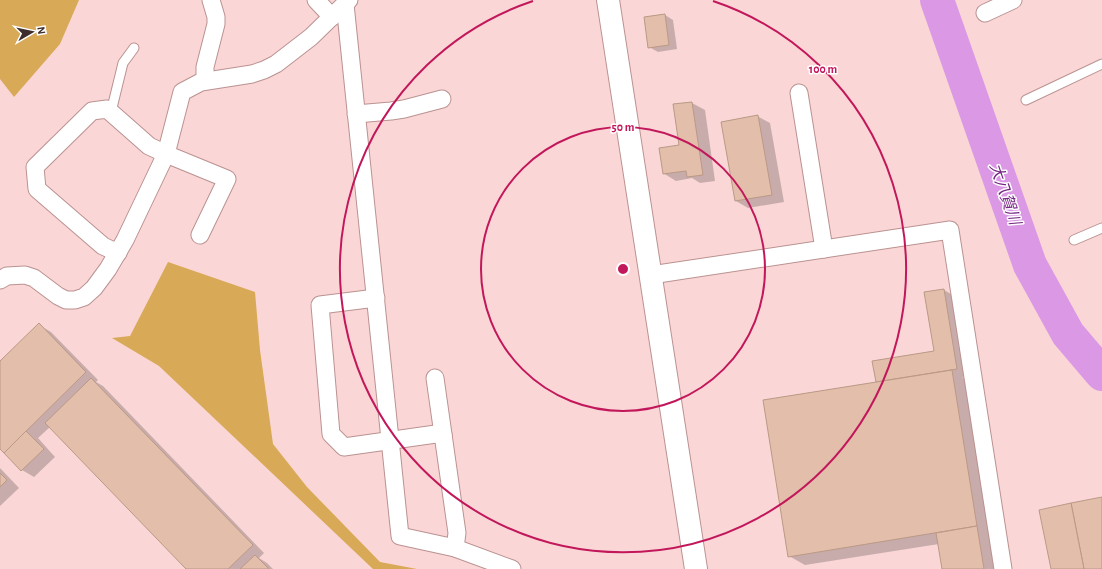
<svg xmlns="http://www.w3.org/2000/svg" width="1102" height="569" font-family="'Alegreya Sans','Noto Sans JP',sans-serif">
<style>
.green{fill:#d8a957}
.shadow{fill:#0003}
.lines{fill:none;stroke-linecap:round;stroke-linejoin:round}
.river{stroke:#db98e5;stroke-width:34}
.building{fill:#e2beab;stroke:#bb9986}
.service-casing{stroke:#ba9291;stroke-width:11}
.minor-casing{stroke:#ba9291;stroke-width:19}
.tertiary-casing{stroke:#ba9291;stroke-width:24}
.service{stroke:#fff;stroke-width:9}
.minor{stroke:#fff;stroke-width:17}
.tertiary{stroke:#fff;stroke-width:22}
.ring{fill:none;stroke:#c2185b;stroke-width:2}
.labels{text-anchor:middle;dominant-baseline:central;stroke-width:3;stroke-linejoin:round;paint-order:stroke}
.water-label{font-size:16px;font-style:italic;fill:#752682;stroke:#fff}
.centre{fill:#c2185b;stroke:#fff;stroke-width:2}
.ring-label{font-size:12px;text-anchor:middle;font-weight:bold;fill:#c2185b;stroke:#fff;stroke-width:3;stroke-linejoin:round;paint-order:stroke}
</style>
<rect width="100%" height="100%" fill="#fad7d6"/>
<g class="green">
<path d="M0,0H79L60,44L14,97L0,79Z"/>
<path d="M168,262L255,292L260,350L273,444L307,487L380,562L417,569H373L159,366L112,338L130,336Z"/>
</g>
<g class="shadow">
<path d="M665,15L673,20L677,49L658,52L649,47Z"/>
<path d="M692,103L705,110L715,181L700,183L692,178L676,181L663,173L680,146L674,105Z"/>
<path d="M757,116L770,123L784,202L748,208L736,201L722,122Z"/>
<path d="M944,290L956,297L969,376L962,377L968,380L995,569H943L939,544L805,565L789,556L878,383L876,381L935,352Z"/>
<path d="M39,325L51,332L98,380L96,382L103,386L264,553L259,558L267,563L273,569H187L50,427L38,438L55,457L34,477L22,470L0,447V363Z"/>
<path d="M0,468L19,488L0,506Z"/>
</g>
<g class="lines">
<path class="river" d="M937,0L1030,265L1068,334L1102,374"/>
</g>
<g class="building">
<path d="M665,14L669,45L648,48L644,17Z"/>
<path d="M692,102L703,175L687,177L686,171L663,174L659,148L679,145L673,104Z"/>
<path d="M758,115L772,195L735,201L721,122Z"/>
<path d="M944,289L957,369L876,382L872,361L934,351L924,292Z"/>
<path d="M39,323L86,372L4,453L0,449V361Z"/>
<path d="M952,370L977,526L788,557L763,400Z"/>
<path d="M91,378L253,545L228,569H186L45,423Z"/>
<path d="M26,431L44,449L21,471L4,453Z"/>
<path d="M0,473L7,480L0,487Z"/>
<path d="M1102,497V569H1084L1071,503Z"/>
<path d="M1071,503L1084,569H1051L1039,510Z"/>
<path d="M977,526L984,569H942L936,533Z"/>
<path d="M255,555L269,569H240Z"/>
</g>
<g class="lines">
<g class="service-casing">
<g id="service">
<path d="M1026,100L1102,64"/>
<path d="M111,112L123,63L134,48"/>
<path d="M1074,240L1102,228"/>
</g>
</g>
<g class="minor-casing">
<g id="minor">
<path d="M316,0L332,17"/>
<path d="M345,4L400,536L455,548L512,569"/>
<path d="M985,13L1013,0"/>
<path d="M205,81V67L216,24V17L211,0"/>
<path d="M799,93L824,249"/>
<path d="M356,114L391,111L404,109L442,99"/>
<path d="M118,253L103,246L37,189L35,167L92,111L107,109L149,146L166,154L227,179L200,235"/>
<path d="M651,275L950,230L1003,569"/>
<path d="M0,280L7,276L25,275L34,278L58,296L66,300H75L84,297L94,288L108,269L125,240L166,154L182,92L201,82L252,74L264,70L276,64L311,37L349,0"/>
<path d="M376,298L320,305L331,434L344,447L436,434L443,435"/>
<path d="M435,378L457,533L455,548"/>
</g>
</g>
<g class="tertiary-casing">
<path id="tertiary" d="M608,0L696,569"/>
</g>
<use href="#service" class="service"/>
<use href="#minor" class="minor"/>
<use href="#tertiary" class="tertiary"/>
</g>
<g class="ring">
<circle cx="623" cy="269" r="142"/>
<path d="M713 1A283 283 0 1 1 533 1"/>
</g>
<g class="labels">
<g class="water-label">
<text transform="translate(1005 194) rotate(71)">大八賀川</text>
</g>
</g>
<circle cx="623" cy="269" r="6" class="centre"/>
<g class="ring-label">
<text x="823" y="73">100 m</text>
<text x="623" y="131">50 m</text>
</g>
<g transform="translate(32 32) rotate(81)" stroke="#ffffff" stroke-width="3" paint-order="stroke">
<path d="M0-3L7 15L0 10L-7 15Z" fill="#3d2d2c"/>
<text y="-6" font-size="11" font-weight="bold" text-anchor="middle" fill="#3d2d2c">N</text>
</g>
</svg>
